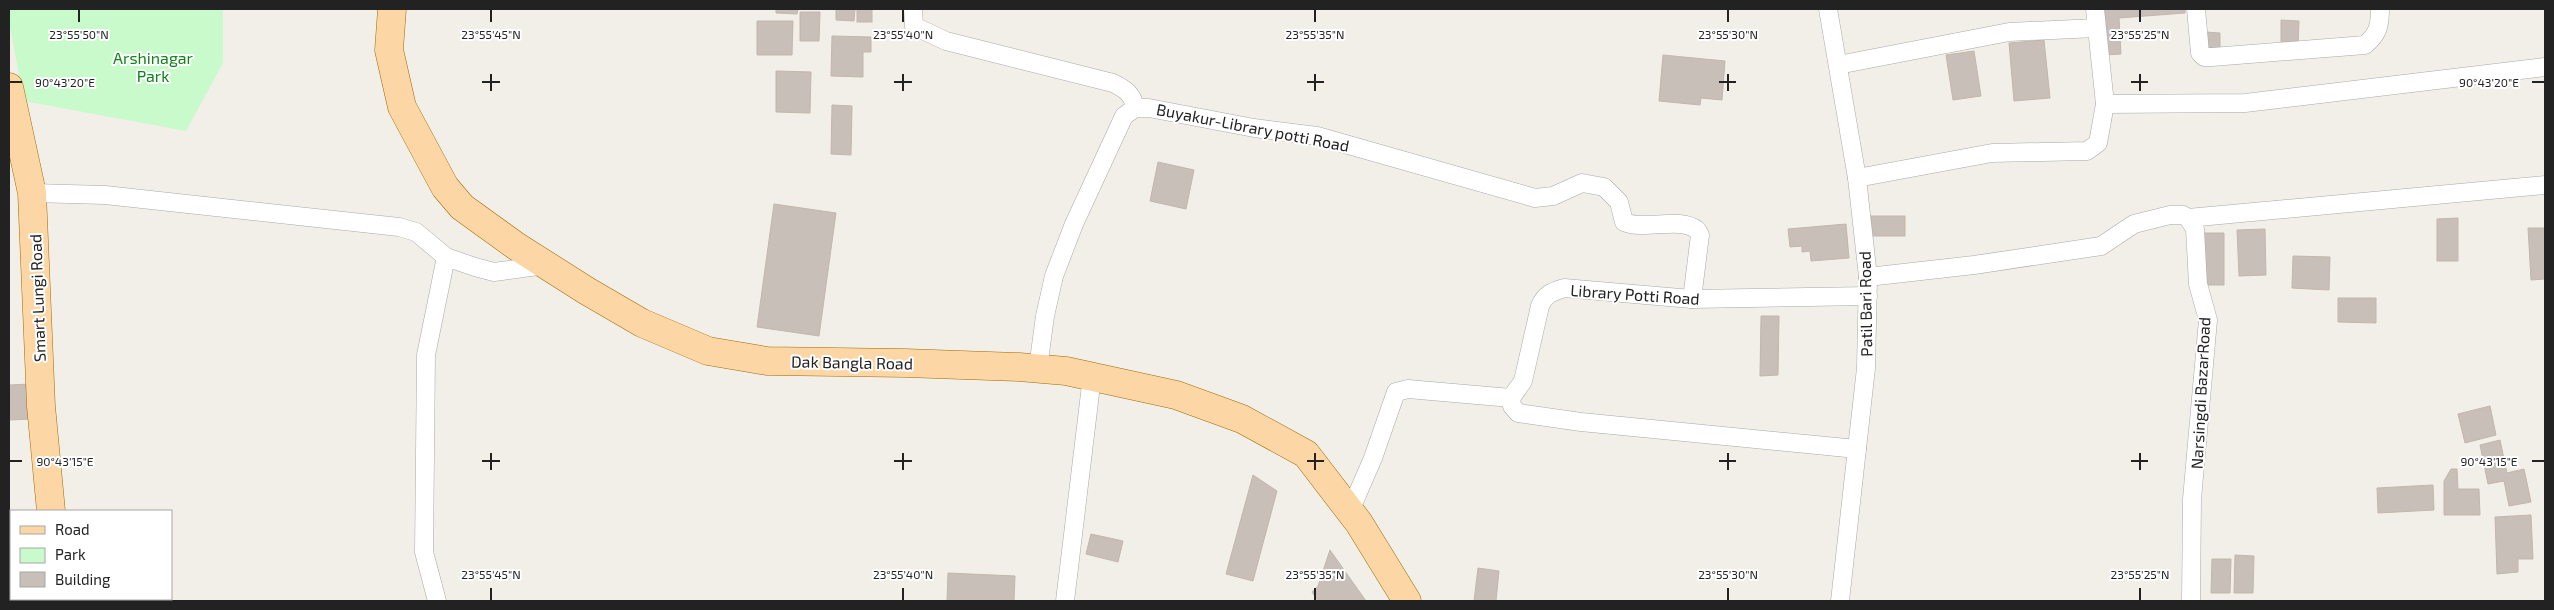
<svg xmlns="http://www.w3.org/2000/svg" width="2554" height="610" font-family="'Exo 2',sans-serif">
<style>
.park{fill:#c8facc}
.building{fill:#c7bfb8;stroke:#c4b6ab}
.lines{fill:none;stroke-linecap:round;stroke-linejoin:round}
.minor-casing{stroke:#a9a9a9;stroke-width:19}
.primary-casing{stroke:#a06b00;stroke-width:29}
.minor{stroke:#fff;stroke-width:18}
.primary{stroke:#fcd6a4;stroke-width:28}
.ticks{fill:none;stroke:#222;stroke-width:2}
.labels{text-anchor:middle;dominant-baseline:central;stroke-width:4;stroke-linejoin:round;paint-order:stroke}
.park-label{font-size:16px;fill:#0c8416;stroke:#fff}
.street-label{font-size:16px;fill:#222;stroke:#fff}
.ticks-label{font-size:12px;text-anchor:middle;fill:#222;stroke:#fff;stroke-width:4;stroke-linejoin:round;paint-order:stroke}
</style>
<rect width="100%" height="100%" fill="#f2efe9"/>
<path class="park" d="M9,9H223V63L186,131L24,101L9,22Z"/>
<g class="building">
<path d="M776,9H798L797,14L776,13Z"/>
<path d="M836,9H855L854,21L836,20Z"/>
<rect x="857" y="9" width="15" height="13"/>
<path d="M2096,9H2185V13L2119,18L2121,54L2105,55Z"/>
<path d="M800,12H820L819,41H800Z"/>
<path d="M2281,20L2299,21L2298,48H2281Z"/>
<path d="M757,21H793L792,55H757Z"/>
<path d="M2205,32L2220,33V51H2205Z"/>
<path d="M832,36L871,37V52H863V77L831,76Z"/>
<path d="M2044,40L2050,98L2014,101L2009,43Z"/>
<path d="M1974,51L1981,96L1953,100L1946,55Z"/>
<path d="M1663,55L1725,61L1722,100L1701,98L1700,105L1659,101Z"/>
<path d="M776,71L811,72L810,113L776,112Z"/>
<path d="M832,105L852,106L851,155L831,154Z"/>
<path d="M1158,162L1194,170L1186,209L1150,201Z"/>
<path d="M774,204L836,213L819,336L757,327Z"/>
<rect x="1871" y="216" width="34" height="20"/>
<path d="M2458,218V261H2437V219Z"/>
<path d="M1846,224L1849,258L1811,261L1810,251L1802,252V246L1790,247L1788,229Z"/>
<path d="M2528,228H2545V279L2531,280Z"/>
<path d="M2265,229L2266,275L2239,276L2237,230Z"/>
<path d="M2202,233H2224V285H2201Z"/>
<path d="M2293,256L2330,257L2329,290L2292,288Z"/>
<path d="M2338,298H2376V323L2338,322Z"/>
<path d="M1761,316H1779L1778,375L1760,376Z"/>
<path d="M31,384L32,419L9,420V385Z"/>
<path d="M2490,406L2496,435L2465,443L2458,414Z"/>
<path d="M2500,440L2507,473L2524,469L2531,502L2509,506L2504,481L2488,484L2480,445Z"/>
<path d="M2451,469H2457L2458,489H2479L2480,515H2444V481Z"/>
<path d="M1253,475L1277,491L1253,581L1226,574Z"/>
<path d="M2433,485L2434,510L2378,513L2377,488Z"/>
<path d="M2531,515L2533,559H2518V572L2497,574L2495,517Z"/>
<path d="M1091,534L1123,541L1118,562L1086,554Z"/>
<path d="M1330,550L1366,601H1318L1312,592L1318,586Z"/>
<path d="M2235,555L2254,556L2253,593H2234Z"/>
<path d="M2212,559H2231L2230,593H2211Z"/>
<path d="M1478,568L1499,571L1496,601H1474Z"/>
<path d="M948,573L1015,576L1014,601H947Z"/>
</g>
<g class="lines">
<g class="minor-casing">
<g id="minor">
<path d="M913,9L914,26L946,41L1113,83C1125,89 1133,94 1135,108"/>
<path d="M1828,9L1857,178L1868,277L1866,368L1840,601"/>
<path d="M2196,9L2200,53L2204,57H2212L2365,45C2378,34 2380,26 2380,9"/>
<path d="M1838,65L2009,32L2096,28"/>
<path d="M2105,104L2245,103L2545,67"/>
<path d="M1857,178L1992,153L2087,151L2098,143L2105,104L2095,9"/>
<path d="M32,193L105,195L399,227L416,232L446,257L475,267L494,272L545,265"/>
<path d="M2188,218L2545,185"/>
<path d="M1868,277L1974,265L2101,246L2134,224L2170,215H2183L2188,218L2195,229L2198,284L2208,320L2192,499L2191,601"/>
<path d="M1038,368L1045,316L1054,276L1074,224L1124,116L1135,108H1149L1254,128L1317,136L1535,198L1553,196L1582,183L1604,187L1619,202L1624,222C1645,231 1680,216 1697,230L1700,235L1692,299"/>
<path d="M1511,398L1512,406L1518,413L1581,422L1857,449"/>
<path d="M1350,511L1373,458L1396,392L1408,389L1511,398L1523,381L1540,306C1545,294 1552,292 1564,288L1692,299L1868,296"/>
<path d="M437,601L424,552L426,355L446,257"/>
<path d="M1065,601L1092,377"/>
</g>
</g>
<g class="primary-casing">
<g id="primary">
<path d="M392,9L389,50L402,107L445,187L462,207L516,246L587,291L642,323L708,351L767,361L905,363L1019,367L1066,371L1176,395L1242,419L1306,454L1359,523L1407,601"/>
<path d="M9,87L32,193L41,406L51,511"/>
<path d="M60,599V601"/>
</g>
</g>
<use href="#minor" class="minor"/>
<use href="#primary" class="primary"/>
</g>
<path class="ticks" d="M79,10V22M491,10V22M903,10V22M1315,10V22M1728,10V22M2140,10V22M491,74V91M903,74V91M1315,74V91M1728,74V91M2140,74V91M10,82H22M482,82H500M894,82H912M1307,82H1324M1719,82H1736M2131,82H2148M2532,82H2544M491,453V470M903,453V470M1315,453V470M1728,453V470M2140,453V470M10,461H22M482,461H500M894,461H912M1307,461H1324M1719,461H1736M2131,461H2148M2532,461H2544M491,588V600M903,588V600M1315,588V600M1728,588V600M2140,588V600"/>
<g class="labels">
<g class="park-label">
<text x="153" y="57">Arshinagar<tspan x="153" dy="18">Park</tspan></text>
</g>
<g class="street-label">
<text transform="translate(1253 127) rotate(11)">Buyakur-Library potti Road</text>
<text transform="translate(1635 294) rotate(4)">Library Potti Road</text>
<text transform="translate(37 298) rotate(-92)">Smart Lungi Road</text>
<text transform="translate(1865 304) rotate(-91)">Patil Bari Road</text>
<text transform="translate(852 362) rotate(1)">Dak Bangla Road</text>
<text transform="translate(2200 393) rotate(-87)">Narsingdi BazarRoad</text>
</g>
</g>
<g class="ticks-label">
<text x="79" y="39">23°55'50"N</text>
<text x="491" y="39">23°55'45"N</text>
<text x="903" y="39">23°55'40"N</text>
<text x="1315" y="39">23°55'35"N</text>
<text x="1728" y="39">23°55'30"N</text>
<text x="2140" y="39">23°55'25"N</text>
<text x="2489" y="87">90°43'20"E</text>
<text x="65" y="87">90°43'20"E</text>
<text x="2489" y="466">90°43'15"E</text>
<text x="65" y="466">90°43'15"E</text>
<text x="491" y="579">23°55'45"N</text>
<text x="903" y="579">23°55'40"N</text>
<text x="1315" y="579">23°55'35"N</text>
<text x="1728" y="579">23°55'30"N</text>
<text x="2140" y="579">23°55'25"N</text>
</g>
<rect width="2554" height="610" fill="none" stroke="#222222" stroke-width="20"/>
<rect x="10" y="510" width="162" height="90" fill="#ffffff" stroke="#a7a7a7"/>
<rect x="20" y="526" width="25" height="8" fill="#fcd6a4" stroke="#a7a7a7"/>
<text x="55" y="535" font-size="15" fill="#222222">Road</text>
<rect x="20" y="548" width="25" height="15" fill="#c8facc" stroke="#a7a7a7"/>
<text x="55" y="560" font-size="15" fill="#222222">Park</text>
<rect x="20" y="572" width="25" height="15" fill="#c7bfb8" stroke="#a7a7a7"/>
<text x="55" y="585" font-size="15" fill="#222222">Building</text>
</svg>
